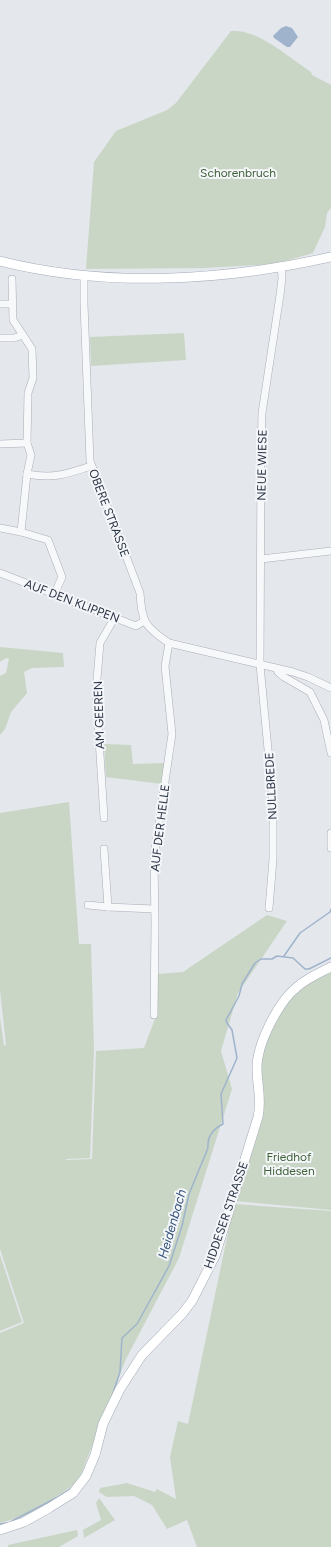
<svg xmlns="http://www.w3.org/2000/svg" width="331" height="1547" font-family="Figtree,sans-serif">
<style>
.green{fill:#c9d6c5}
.water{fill:#9fb4cc}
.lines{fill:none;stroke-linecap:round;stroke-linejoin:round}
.stream{stroke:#9fb4cc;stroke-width:1.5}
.minor-casing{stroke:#a9aeb7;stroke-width:8}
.major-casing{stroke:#a3abb8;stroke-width:10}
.minor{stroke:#f7f8fa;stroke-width:7}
.major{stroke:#fff;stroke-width:9}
.labels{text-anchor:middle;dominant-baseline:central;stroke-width:4;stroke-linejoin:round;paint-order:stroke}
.park-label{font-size:12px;fill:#3f6138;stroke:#f4f6f9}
.street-label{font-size:12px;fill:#2b3445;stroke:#f4f6f9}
.water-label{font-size:13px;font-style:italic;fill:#34527a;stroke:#f4f6f9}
</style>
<rect width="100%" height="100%" fill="#e4e7ec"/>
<g class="green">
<path d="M231,31C236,31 242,31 247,33C265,37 295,61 311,72L312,75L331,85V208L327,213L325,227L313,253L275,264L204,268L86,269L94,162L116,131L167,110L176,103Z"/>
<path d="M184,333L186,360L91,366L90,337Z"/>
<path d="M0,647L63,653L64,667L32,668L24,672L27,693L11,712L5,729L0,735V676L6,673L9,659L6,658L0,662Z"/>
<path d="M104,744L131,745L133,764L165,763L162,784L106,777Z"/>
<path d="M69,802L79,944H91L94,1050L90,1158L66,1159V1160L92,1159L96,1051L144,1048L156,1016L158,974L183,972L267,915L287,921L238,993L221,1051L232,1089L179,1258L126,1359L78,1482L31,1514L0,1523V1333L24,1323L0,1249V1017L4,1046L6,1045L0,990V813Z"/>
<path d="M331,970V1210L236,1201L263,1104L260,1067L263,1047L289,997L306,982Z"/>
<path d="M234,1204L331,1211V1547H197L187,1520L167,1529L152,1505L134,1496L107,1497L99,1492L100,1488L127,1483L155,1492L157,1489L176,1499L170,1457L178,1421L188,1424Z"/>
<path d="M0,1255L22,1322L0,1331Z"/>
<path d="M99,1498L115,1520L84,1538L83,1530L101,1520L96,1503Z"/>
<path d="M77,1530L78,1536L59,1547H8V1545Z"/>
</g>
<path class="water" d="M286,26L292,28L298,37L290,47H287L274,38L273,36L281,28Z"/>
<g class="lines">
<g class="stream">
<path d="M284,956L300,933L330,912L331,909"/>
<path d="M112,1396L120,1372L122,1338L137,1324L169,1266L182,1226L189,1194L208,1148C207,1136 213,1129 223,1124L221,1094L237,1058L232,1030L227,1023L226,1020L239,996L242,984L255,963L261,959H272L277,956L293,958L305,969H309L331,958"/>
<path d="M12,1521L58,1497L72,1488"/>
<path d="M0,1524L7,1523"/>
</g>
<g class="minor-casing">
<g id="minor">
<path d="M84,275V304L90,461L140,593C142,622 144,626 169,643L293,672L308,677L331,688"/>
<path d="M12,279L13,320L32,349L33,378L28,393L27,443L31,455L27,474C53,479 67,474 91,466"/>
<path d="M0,304H12"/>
<path d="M0,338H14L23,335"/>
<path d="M0,444L27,443"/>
<path d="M0,528L21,532L48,540L62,577L54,595"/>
<path d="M21,532L27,474"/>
<path d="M261,559L331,551"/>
<path d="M0,573L136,626L144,621"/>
<path d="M277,669L278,672L284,677L310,692L324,720L331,753"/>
<path d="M104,818L96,691L100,643L115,617"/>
<path d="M331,833V848"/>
<path d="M104,849L108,907"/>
<path d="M88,905L108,907L154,909"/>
<path d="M269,908L273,859V802L260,665L261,457L262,413L280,295L282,278L281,266"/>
<path d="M154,1015L155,925L154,857L172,734L165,666L169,643"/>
</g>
</g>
<g class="major-casing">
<g id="major">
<path d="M0,261C107,288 224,281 331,257"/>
<path d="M0,1530L24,1522L49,1508L73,1493L86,1476L95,1455L103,1424L120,1389L142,1355L182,1314L192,1301L215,1256L258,1117C262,1098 257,1086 257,1068C257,1044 278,1002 297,987C307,978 319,973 331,967"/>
</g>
</g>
<use href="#minor" class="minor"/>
<use href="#major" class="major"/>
</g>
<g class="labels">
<g class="park-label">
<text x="238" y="173">Schorenbruch</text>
<text x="289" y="1157">Friedhof<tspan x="289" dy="14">Hiddesen</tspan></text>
</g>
<g class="street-label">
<text transform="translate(262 465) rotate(-89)">NEUE WIESE</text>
<text transform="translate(109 513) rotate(69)">OBERE STRASSE</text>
<text transform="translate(72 601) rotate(21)">AUF DEN KLIPPEN</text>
<text transform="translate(99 715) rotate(-92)">AM GEEREN</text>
<text transform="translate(271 786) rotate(-93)">NULLBREDE</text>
<text transform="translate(160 828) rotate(-83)">AUF DER HELLE</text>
<text transform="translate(226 1215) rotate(-71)">HIDDESER STRASSE</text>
</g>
<g class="water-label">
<text transform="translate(172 1224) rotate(-74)">Heidenbach</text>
</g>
</g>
</svg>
